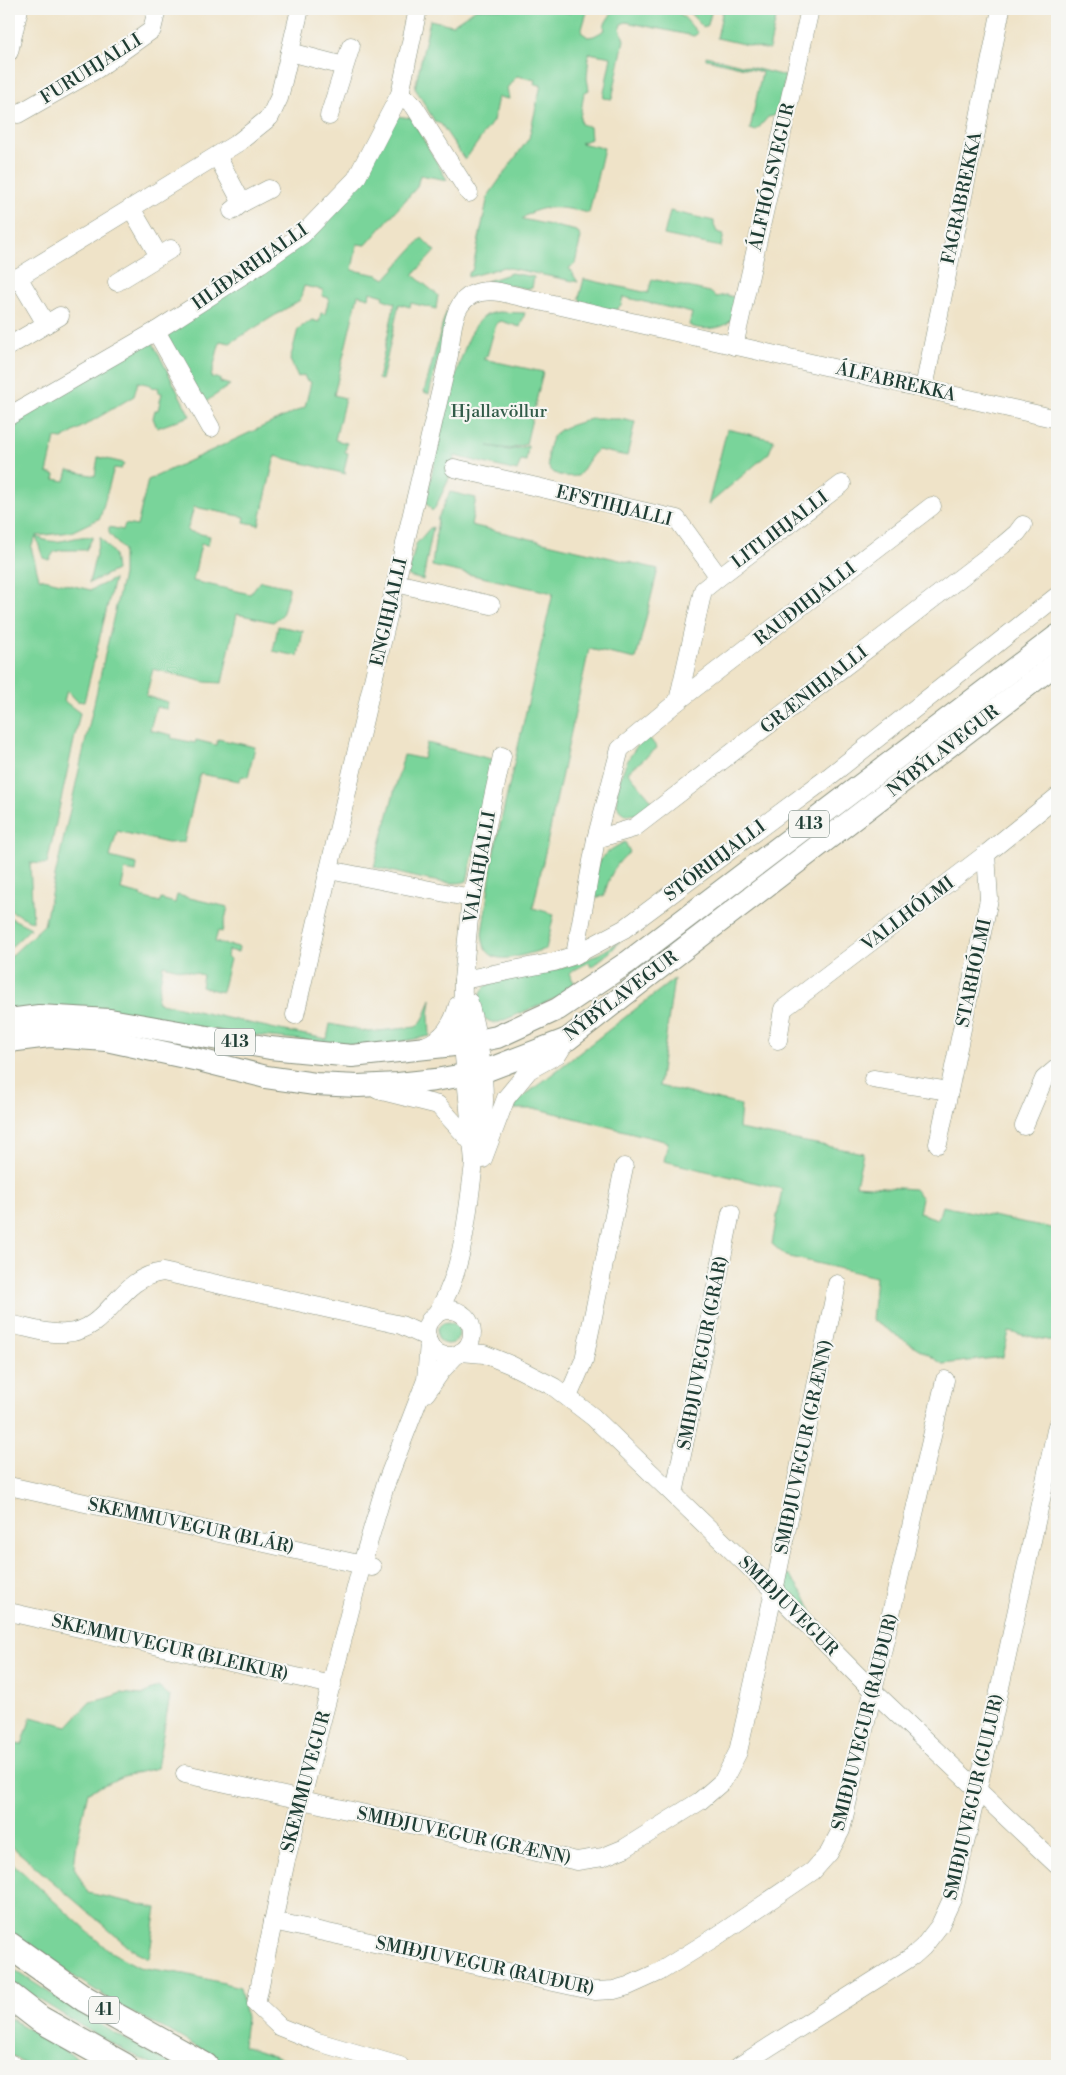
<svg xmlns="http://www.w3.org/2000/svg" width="1066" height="2075" font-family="'Libre Bodoni',serif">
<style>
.green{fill:#79d49a;stroke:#4c8867}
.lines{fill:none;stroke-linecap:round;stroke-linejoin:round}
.minor-casing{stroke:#87907e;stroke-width:19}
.major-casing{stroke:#87907e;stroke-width:24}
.highway-casing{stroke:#87907e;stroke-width:28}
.minor{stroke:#fff;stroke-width:18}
.major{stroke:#fff;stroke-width:22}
.highway{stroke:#fff;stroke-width:26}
.labels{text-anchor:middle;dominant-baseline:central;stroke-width:4.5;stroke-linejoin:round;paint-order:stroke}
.shield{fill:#f6f6f2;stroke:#60746d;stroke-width:1}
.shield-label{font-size:16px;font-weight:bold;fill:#1f3d34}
.street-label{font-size:18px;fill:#1f3d34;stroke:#f6f6f2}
.park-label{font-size:18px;fill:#315b48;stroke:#f6f6f2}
</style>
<rect width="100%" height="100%" fill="#f6f6f2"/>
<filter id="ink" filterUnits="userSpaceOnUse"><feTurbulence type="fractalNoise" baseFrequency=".02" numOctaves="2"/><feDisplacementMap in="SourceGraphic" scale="10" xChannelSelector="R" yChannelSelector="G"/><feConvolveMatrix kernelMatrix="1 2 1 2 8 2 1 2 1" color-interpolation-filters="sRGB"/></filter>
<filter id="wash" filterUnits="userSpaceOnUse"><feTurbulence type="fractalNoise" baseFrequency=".0096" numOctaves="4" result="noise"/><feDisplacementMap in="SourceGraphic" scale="20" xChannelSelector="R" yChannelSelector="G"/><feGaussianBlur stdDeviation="1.12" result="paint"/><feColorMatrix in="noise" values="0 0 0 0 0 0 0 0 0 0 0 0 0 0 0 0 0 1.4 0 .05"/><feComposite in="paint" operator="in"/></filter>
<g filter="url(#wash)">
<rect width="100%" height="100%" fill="#efe3c8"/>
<g class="green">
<path d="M476,9H549L570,13L571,9H588L581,32L588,37L594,36L605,30L604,26C607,19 612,11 620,9C625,8 667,8 672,9C682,12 691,26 698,33L694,36L626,22L621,24L620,28L624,40L612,99L603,98L611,57L589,53L587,78L589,90L584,93L580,118L581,124L590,127L591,139L580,143L604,148L589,213C566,208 541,202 522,219L577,231L581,237L575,264L569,268L578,282L504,267L468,277V273L472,271L473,267L488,196L529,138L541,85L534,84L535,80L517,76L507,88L509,99L498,97L493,121L465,160L441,124L435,122L415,88L430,20L452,25Z"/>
<path d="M686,9H712L708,25L704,28Z"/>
<path d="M723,9H778L769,50L717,38Z"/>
<path d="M706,56L785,76L780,107L774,116L768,117L756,131L750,129L762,72L706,59Z"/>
<path d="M396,116L411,118L447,180L420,175L417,187L366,245L357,244L352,270L378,275L385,279L422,238L435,251L413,275L438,295L436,309L411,303L410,307L399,304L382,380L378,379L395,303L383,299L384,296L370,292L369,298L358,295L334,395L345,398L335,440L347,443L345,452L348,453L344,471L346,474L275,456L259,525L244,522L245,517L194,507L187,531L210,536L208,545L201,544L193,581L250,594L260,581L289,587V590L282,615L273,622L237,614L222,683L205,682L153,669L146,696L168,702L167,709L156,707L150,730L172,735L171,738L195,743L196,740L216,745L218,739L255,747L248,777L242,776L239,781L200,774L184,842L168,843L117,831L110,857L137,864L136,872L125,870L121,890L142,895L141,897L160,902L161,899L175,903L177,895L228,907L222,932L218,931L215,942L239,947L238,952L228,950L227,958L230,959L222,992L201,987L203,975L163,965L157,1002L280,1030L327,1039L330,1024L369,1032L416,1027C425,1020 427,1010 431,999L429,1016L430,1036L375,1047L9,1012V958L44,925L123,575V550L109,533V527L123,530L125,524L137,526L148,480L305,407L311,382L306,380L304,375L298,377L290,360L298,329L312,320L319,322L321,313L325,314L329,298L322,296L323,290L304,286L300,300L230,343L220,341L211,377L220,379V382L230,385L204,403L168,338L169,329L297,245Z"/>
<path d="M670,211L714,221V225L717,232L724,234L721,247L664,235Z"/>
<path d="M511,273L534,277L532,288L529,289L487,281Z"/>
<path d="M584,279L648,293L652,279L710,292L716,297L726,295L737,298C735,305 735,315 730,321C723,330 698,331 689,325L692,313L623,297L621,305L616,310L584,306L579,298Z"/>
<path d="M446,312L449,314L429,394L424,392Z"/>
<path d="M498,312L525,313L520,327L501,321L496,324L487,356L483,359L543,372L526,444L510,449L488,446L509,450L528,446L526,461L521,460L517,471L455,456L448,481L435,508L432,511L426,502L427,495C435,463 459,333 483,317C487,314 494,313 498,312Z"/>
<path d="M151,339L190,416L157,428L153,418L155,410H158L162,393L158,392L159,388L151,387V385L138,382L134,396L62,439L55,438L47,473L55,475L54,479L65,481L68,470L95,476L98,457L124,463L121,469L114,468L100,518L71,532L36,536C58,549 72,534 93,537L86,550H62L54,552L49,560L43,558L36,537L31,547L39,578L91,590L114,579L84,702L77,701L67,690L64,701L80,713L47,864L30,863L33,922L9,910V424Z"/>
<path d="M591,419H620L635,422L627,456L598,450C589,456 586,468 578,476C566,477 553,477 548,465C546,429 562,428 591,419Z"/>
<path d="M727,429L774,440L769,453L708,505Z"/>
<path d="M450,492L476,498L471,525L658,569L636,659L589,649L533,908L554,914L546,949C520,955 484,973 482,933L494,852L553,593L432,566L438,518Z"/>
<path d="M433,527L423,580L408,576L416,544L430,528Z"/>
<path d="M100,537L114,554L116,570L89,583Z"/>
<path d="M278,626L303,631L298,656L273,651Z"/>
<path d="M648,736L657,748L628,772L653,802L638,814L626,815C623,813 619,811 618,807C612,787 631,746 648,736Z"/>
<path d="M427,743L495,760L467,881C451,889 393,871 374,867L404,755L423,759Z"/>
<path d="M625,842L630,852C615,863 609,877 604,896L593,898C598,867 593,857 625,842Z"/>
<path d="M9,917L31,928L9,949Z"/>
<path d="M620,941L610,952L591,967L589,962L569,973L575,984L561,996L497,1023C491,1023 484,1019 481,1014C475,1006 479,992 486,986C497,978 539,973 553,970C578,965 600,955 620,941Z"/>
<path d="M674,979L659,1086L741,1105L739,1129L863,1153L856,1185L914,1189L922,1198L919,1213L938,1219L942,1206L1057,1229V1342L1009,1332L1003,1357L943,1364L872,1320L876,1277L786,1256L772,1244L782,1189L664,1161L668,1142L539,1109H514L519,1100Z"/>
<circle cx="448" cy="1333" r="11"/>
<path d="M790,1575L807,1600L815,1618L793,1598L786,1589L787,1576Z"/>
<path d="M158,1687L170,1696L157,1768L124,1776L88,1792L77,1842L74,1867L88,1893L157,1908L149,1958L131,1949L9,1844V1743L22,1745L31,1717L68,1726L90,1702L108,1698L121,1693L142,1695Z"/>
<path d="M9,1860L109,1951L139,1967L185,1974L240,1987L246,2018L243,2046L303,2066H230L166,2029L125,2009L9,1935Z"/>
<path d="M9,1966C62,2002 117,2036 174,2066H154L88,2030L9,1981Z"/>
<path d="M9,2018L91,2066H30L9,2054Z"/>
</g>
</g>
<g filter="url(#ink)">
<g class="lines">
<g class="minor-casing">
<g id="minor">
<path d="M9,52L19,9"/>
<path d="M290,52L344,66"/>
<path d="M400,94L414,106L469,193"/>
<path d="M9,112L18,114L97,69L152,30L157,9"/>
<path d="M329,116L351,46"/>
<path d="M217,156L242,203"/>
<path d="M131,208L159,256"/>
<path d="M232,211L242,203L269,189"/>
<path d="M18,277L46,324"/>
<path d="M117,282L171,249"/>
<path d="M9,283L239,142L270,117L279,98L300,9"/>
<path d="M156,331L211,428"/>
<path d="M9,346L60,316"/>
<path d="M734,346L810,9"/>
<path d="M924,388L1001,9"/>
<path d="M9,416L156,331L260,264L303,234L356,179L400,94L418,9"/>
<path d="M454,468L677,519L719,577L703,590L678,701L620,749L596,839L575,955"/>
<path d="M719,577L842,484"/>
<path d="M396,583L491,605"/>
<path d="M678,701L932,506"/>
<path d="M596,839L634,828L1003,545L1017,533L1023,525"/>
<path d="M329,870L471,898"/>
<path d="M463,980L554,962L575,955L624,929L826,779L1057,596"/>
<path d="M295,1015L449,355C453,320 454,285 500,292L1057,419"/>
<path d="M778,1040L783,1009L986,854L1057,797"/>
<path d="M424,1046C444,1039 453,1024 458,1005"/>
<path d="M873,1079L949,1091"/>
<path d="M378,1090L438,1105L473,1144"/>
<path d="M1024,1126L1044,1079L1057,1068"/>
<path d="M938,1144L989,899L986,854"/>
<path d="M483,1159L506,1098L529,1070L558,1054L566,1041"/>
<path d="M474,1162L462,1035L463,980L471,898L502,756"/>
<circle cx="449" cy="1333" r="23"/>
<path d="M434,1317C464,1275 467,1213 474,1164C477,1142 484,1121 484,1100C484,1066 477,1034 469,1002"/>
<path d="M9,1324C27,1327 47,1335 66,1333C111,1330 116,1278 163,1272L401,1325L427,1337"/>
<path d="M461,1352L484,1354L511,1365L554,1387L593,1417L774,1591L874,1692L1057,1865"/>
<path d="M426,1393L442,1370L456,1355"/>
<path d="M568,1397L584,1360L624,1167"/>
<path d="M9,1486L372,1567"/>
<path d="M674,1494L731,1213"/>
<path d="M9,1612L332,1685"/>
<path d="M185,1774L577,1861L603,1857L625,1848L700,1801L723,1781L738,1752L774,1591L837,1284"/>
<path d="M273,1921L595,1991L614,1990L628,1986L659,1972L717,1936L813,1871L829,1853L841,1830L945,1380"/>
<path d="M9,2063L15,2066"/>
<path d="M400,2066L318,2042L280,2027L256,2004L286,1860L362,1564L385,1486L426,1380L429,1343"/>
<path d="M739,2066L913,1956L923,1947L940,1925L952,1899L980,1779L1057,1426"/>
</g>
</g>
<g class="major-casing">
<g id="major">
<path d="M9,1020L39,1016L110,1020L270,1048L352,1056L463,1044L497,1037L558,1009L628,962L1057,636"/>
<path d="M9,1041L49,1036L106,1040L203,1061L266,1077L315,1084L358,1086L398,1084L435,1080L482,1072L568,1039L646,978L1057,663"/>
</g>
</g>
<g class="highway-casing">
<g id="highway">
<path d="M9,1945L85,1999L205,2066"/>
<path d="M9,1995L40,2019L124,2066"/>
</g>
</g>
<use href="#minor" class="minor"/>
<use href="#major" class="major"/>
<use href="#highway" class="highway"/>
</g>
</g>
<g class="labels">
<g class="shield">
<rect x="789" y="810.5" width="40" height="27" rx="4"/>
<rect x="215" y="1028.5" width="40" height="27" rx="4"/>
<rect x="89" y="1996.5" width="30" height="27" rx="4"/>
</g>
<g class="shield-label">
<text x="809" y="824">413</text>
<text x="235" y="1042">413</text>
<text x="104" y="2010">41</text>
</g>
<g class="street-label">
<text transform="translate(91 69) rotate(-32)">FURUHJALLI</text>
<text transform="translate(772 177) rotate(-77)">ÁLFHÓLSVEGUR</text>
<text transform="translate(962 198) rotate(-78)">FAGRABREKKA</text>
<text transform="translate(250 267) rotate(-35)">HLÍÐARHJALLI</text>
<text transform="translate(896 382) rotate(13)">ÁLFABREKKA</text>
<text transform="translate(614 506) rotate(14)">EFSTIHJALLI</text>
<text transform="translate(780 530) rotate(-37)">LITLIHJALLI</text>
<text transform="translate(805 604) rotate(-38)">RAUÐIHJALLI</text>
<text transform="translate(389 612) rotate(-77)">ENGIHJALLI</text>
<text transform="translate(814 690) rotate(-38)">GRÆNIHJALLI</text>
<text transform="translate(943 751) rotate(-38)">NÝBÝLAVEGUR</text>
<text transform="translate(715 861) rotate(-37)">STÓRIHJALLI</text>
<text transform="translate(480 867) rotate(-80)">VALAHJALLI</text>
<text transform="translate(908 914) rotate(-37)">VALLHÓLMI</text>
<text transform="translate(974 973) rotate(-78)">STARHÓLMI</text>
<text transform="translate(621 996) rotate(-37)">NÝBÝLAVEGUR</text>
<text transform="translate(703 1353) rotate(-79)">SMIÐJUVEGUR (GRÁR)</text>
<text transform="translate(804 1447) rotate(-78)">SMIÐJUVEGUR (GRÆNN)</text>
<text transform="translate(191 1526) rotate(12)">SKEMMUVEGUR (BLÁR)</text>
<text transform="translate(788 1606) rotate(45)">SMIÐJUVEGUR</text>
<text transform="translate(170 1648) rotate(13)">SKEMMUVEGUR (BLEIKUR)</text>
<text transform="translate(865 1722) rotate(-76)">SMIÐJUVEGUR (RAUÐUR)</text>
<text transform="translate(306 1782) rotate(-75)">SKEMMUVEGUR</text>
<text transform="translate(974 1797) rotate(-77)">SMIÐJUVEGUR (GULUR)</text>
<text transform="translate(464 1836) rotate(12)">SMIÐJUVEGUR (GRÆNN)</text>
<text transform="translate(485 1966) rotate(12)">SMIÐJUVEGUR (RAUÐUR)</text>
</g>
<g class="park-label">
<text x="499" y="411">Hjallavöllur</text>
</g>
</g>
<rect width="1066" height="2075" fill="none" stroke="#f6f6f2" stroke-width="30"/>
</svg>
